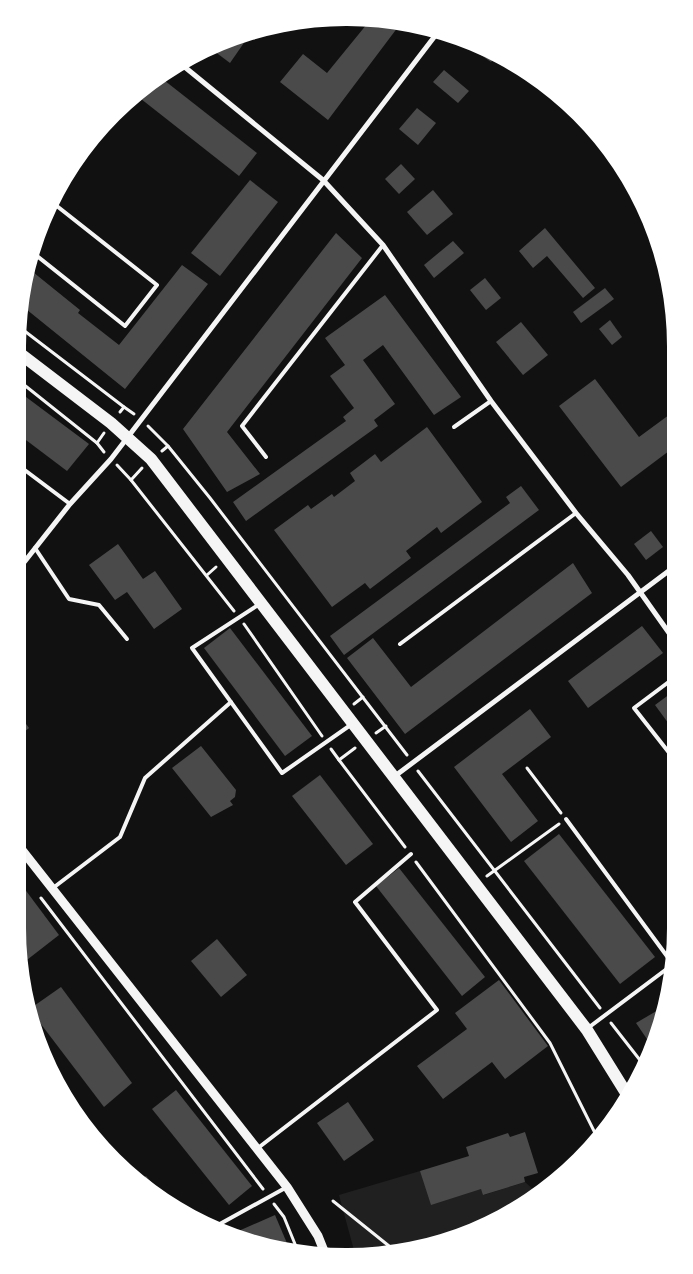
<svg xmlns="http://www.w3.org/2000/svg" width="693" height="1274" font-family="'DM Sans',sans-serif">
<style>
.green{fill:#202020}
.building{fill:#4a4a4a}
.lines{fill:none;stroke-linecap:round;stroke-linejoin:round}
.path{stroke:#f5f5f5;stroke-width:3}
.service{stroke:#f5f5f5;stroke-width:4}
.minor{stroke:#f5f5f5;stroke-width:5}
.tertiary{stroke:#f5f5f5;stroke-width:9}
.primary{stroke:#f5f5f5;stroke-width:12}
</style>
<rect width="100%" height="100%" fill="#111"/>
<path class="green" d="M420,1171L481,1189L484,1195L525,1182L536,1192L473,1231L368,1256L355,1254L339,1195Z"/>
<g class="building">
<path d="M361,19L401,23L328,120L280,82L303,54L327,73L367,24Z"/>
<path d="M245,35L248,37L230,63L210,48Z"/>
<path d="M470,43L472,44L496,55L491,62L468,46Z"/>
<path d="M444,70L469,91L458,103L433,82Z"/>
<path d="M160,77L257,153L239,176L136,95Z"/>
<path d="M417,108L436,123L418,145L399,129Z"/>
<path d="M401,164L415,179L399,194L385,179Z"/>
<path d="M250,180L278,202L220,276L191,253Z"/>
<path d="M433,190L453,214L427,235L407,212Z"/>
<path d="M545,228L595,288L583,298L547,256L533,268L519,251Z"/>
<path d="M336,233L362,258L227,432L260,474L227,492L183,429Z"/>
<path d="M453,241L464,253L434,278L424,265Z"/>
<path d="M182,265L208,284L125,389L21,305L28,268L80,310L78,313L119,345Z"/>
<path d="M485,278L501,298L486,310L470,290Z"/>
<path d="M605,288L614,299L581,323L573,312Z"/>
<path d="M385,295L461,397L434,415L383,345L363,360L395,404L374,420L378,426L246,521L233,502L346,421L343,417L354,408L330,376L345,365L325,338Z"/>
<path d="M610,320L622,337L612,345L599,329Z"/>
<path d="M521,322L548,355L523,375L496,342Z"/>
<path d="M595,379L639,437L673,412V448L621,487L559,406Z"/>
<path d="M18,391L89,444L67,471L18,434Z"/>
<path d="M427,427L482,502L441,533L437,527L406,551L411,558L370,589L365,583L332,607L274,530L308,505L311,509L332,494L334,497L355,481L350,473L375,454L381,462Z"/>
<path d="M521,486L539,510L344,655L330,636L510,503L506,497Z"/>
<path d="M651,531L663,547L646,560L634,544Z"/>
<path d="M118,544L143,579L155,571L182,609L154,629L127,592L115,600L89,565Z"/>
<path d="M573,563L592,593L405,734L347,658L373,638L411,687Z"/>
<path d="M642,626L663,653L588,708L568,681Z"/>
<path d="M230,628L312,736L285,756L204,648Z"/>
<path d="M674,691V731L655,705Z"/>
<path d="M530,709L551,737L502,774L538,821L511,842L454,767Z"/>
<path d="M18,713L29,728L18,737Z"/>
<path d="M201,746L236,790L235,797L230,801L233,805L211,817L172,768Z"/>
<path d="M320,775L373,844L346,865L292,796Z"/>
<path d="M559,834L655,957L620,984L524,861Z"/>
<path d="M399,868L485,977L462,996L376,886Z"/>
<path d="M18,880L59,935L23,963L18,928Z"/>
<path d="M217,939L247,975L221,997L191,961Z"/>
<path d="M499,980L548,1046L505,1079L492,1062L443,1099L417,1066L467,1029L455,1013Z"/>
<path d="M61,987L132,1083L104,1107L31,1011V1008Z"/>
<path d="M665,1006L664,1013L651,1045L636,1023Z"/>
<path d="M176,1090L252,1186L229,1205L152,1109Z"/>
<path d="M348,1102L374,1140L344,1161L317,1123Z"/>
<path d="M525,1132L538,1173L524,1177L525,1182L483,1195L481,1189L431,1205L420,1171L469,1156L466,1147L508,1133L510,1137Z"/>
<path d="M146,1176L170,1204L164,1201L141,1180Z"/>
<path d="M275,1215L289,1248L262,1245L234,1233Z"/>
</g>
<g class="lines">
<g class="path">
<path d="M18,326L124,407L120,412"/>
<path d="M18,380L97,443"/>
<path d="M124,407L134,414"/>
<path d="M148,426L168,446"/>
<path d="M104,433L97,443L104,452"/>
<path d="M162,451L168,446L210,498L407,755"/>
<path d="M117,465L131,480L142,468"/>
<path d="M131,480L234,611"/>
<path d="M207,575L216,567"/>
<path d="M244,624L322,736"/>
<path d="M354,704L363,697"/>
<path d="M376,733L386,726"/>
<path d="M355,748L339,760L405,847"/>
<path d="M331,749L339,760"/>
<path d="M527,768L561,813"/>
<path d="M418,771L600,1008"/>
<path d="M416,862L550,1043L596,1135"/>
<path d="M487,876L559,824"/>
<path d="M41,898L263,1189"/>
<path d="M611,1023L643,1064"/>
<path d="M333,1201L394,1250"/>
<path d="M274,1204L284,1217L297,1249"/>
</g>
<g class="service">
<path d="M32,252L125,326L157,285L53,203"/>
<path d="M454,427L491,401"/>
<path d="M266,457L242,426L383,245"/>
<path d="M18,465L70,504"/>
<path d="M35,548L69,599L99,605L127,639"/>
<path d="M258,605L192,648L282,773L352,724"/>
<path d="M400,644L576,513"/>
<path d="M674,678L634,708L674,759"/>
<path d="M566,819L672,963"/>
<path d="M53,888L120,837L145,778L231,702"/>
<path d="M588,1028L672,965"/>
<path d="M258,1148L437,1010L355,902L411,854"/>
<path d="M218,1225L287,1187"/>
</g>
<g class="minor">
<path d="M181,64L323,180L383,245L491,401L576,513L628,575L674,640"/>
<path d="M18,570L70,504L111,459L438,32"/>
<path d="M395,776L674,567"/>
</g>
<path class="tertiary" d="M18,845L287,1187L318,1236L324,1251"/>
<path class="primary" d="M18,352L111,423L151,459L587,1030L628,1096"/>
</g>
<path d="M0 0H693V1274H0ZM346 26H347A320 320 0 0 1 667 346V928A320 320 0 0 1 347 1248H346A320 320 0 0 1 26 928V346A320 320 0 0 1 346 26Z" fill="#fff" fill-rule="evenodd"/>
</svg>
